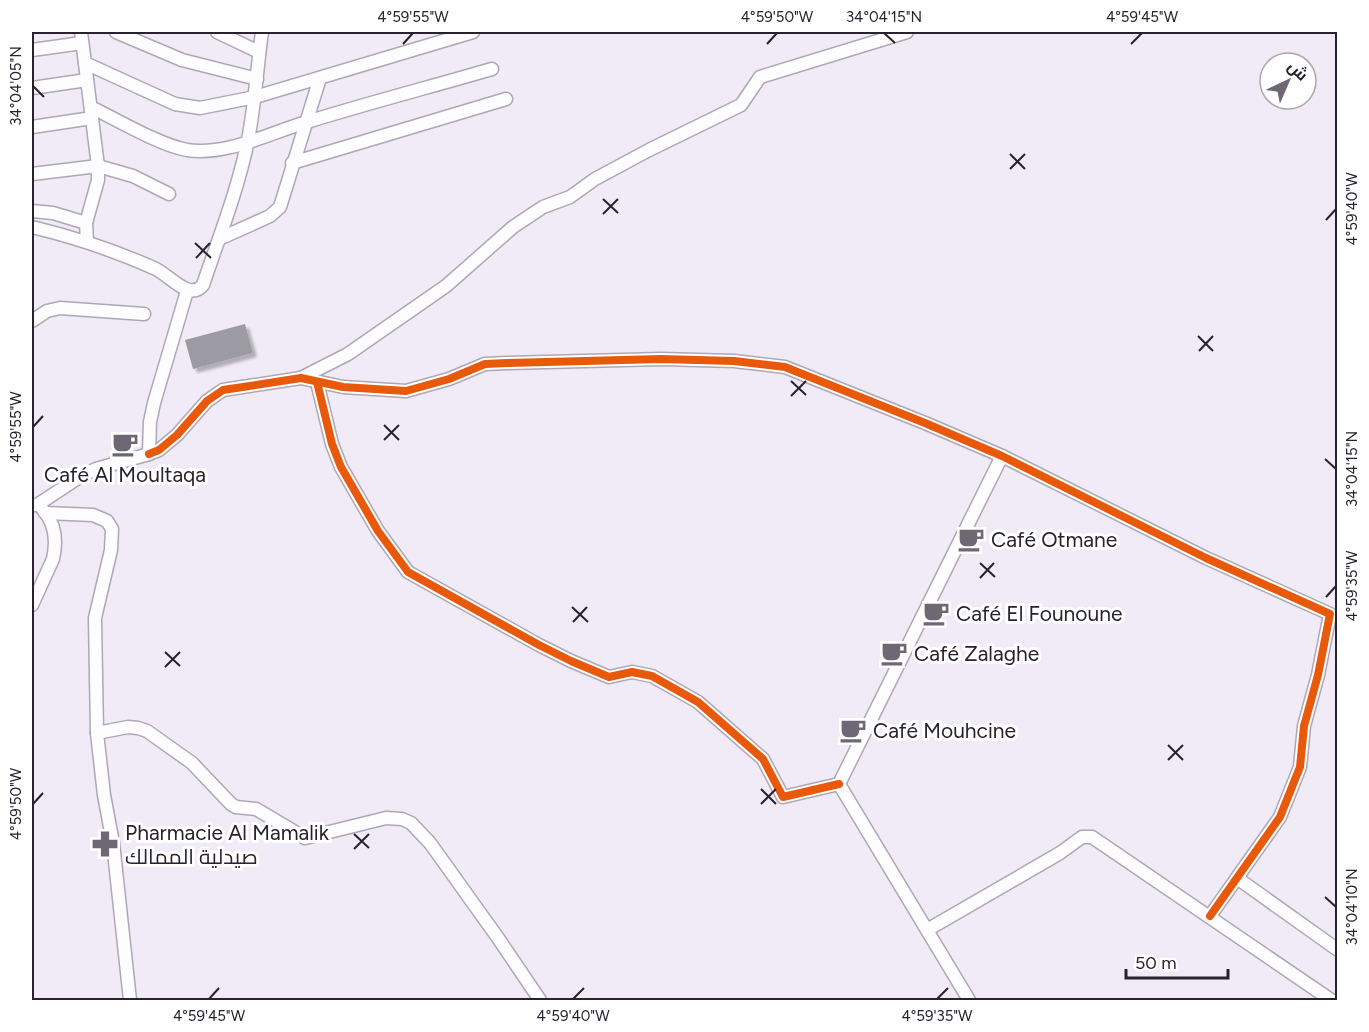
<svg xmlns="http://www.w3.org/2000/svg" width="1369" height="1032" font-family="Figtree,Cairo,sans-serif">
<style>
.building{fill:#9c9aa5;filter:url(#shadow)}
.lines{fill:none;stroke-linecap:round;stroke-linejoin:round}
.street-casing{stroke:#ada8b3;stroke-width:15}
.street{stroke:#fdfcfe;stroke-width:12}
.cycleway-casing{stroke:#fff;stroke-width:11}
.cycleway{stroke:#e8590c;stroke-width:8}
.ticks{fill:none;stroke:#27222e;stroke-width:2}
.labels{text-anchor:middle;dominant-baseline:central;stroke-width:6;stroke-linejoin:round;paint-order:stroke}
.poi-label{font-size:21px;fill:#27222e;stroke:#fff;text-anchor:start}
.neatline{fill:none;stroke:#27222e;stroke-width:2}
.ticks-label{font-size:15px;text-anchor:middle;fill:#27222e}
</style>
<defs>
<filter id="shadow"><feDropShadow dx="4" dy="4" stdDeviation="1.5" flood-color="#0004"/></filter>
</defs>
<rect width="100%" height="100%" fill="#f0ebf6"/>
<path class="building" d="M245,324L253,353L193,369L185,340Z"/>
<g class="lines">
<g class="street-casing">
<g id="street">
<path d="M81,32L98,166V180L86,223L87,241"/>
<path d="M116,32L182,60L257,79"/>
<path d="M217,32L259,52"/>
<path d="M32,50L82,43"/>
<path d="M85,63L175,104L200,108L255,97L473,32"/>
<path d="M32,88L87,80"/>
<path d="M91,107C117,120 160,145 187,150C227,156 269,133 307,122C368,103 430,87 492,69"/>
<path d="M32,127L92,118"/>
<path d="M292,163L506,99"/>
<path d="M32,174L98,166L133,176L169,194"/>
<path d="M32,211L53,213L86,223"/>
<path d="M32,227C74,237 116,251 156,269C171,277 190,301 203,285C219,237 238,190 248,140C255,104 257,68 262,32"/>
<path d="M219,239L270,216L280,207L320,78"/>
<path d="M32,321L47,311L60,308L144,314"/>
<path d="M301,378L348,354L446,286L513,227L543,207L570,197L595,179L649,150L741,105L760,77L907,32"/>
<path d="M317,382L332,444L341,467L378,531L408,572L539,645L571,661L609,677L632,672L652,676L698,702L763,759L783,797L839,784"/>
<path d="M149,454L159,450L177,435L207,401L223,390L301,378L343,387L406,391L449,379L485,364L507,363L661,359L734,361L785,367L925,423L1002,456L1206,558L1330,614L1318,675L1304,726L1300,767L1280,817L1210,916"/>
<path d="M32,505H37L81,476L96,469L149,454L150,422L154,403L187,291"/>
<path d="M46,513L93,515L107,521L112,529L111,550L95,618L97,733L104,795L113,843L130,1000"/>
<path d="M32,605L53,559C57,541 55,523 43,510"/>
<path d="M97,733L128,727L138,728L147,731L192,763L231,804L236,807L256,809L305,838L386,818L402,819L411,823L430,843L498,938L540,1000"/>
<path d="M1237,878L1338,950"/>
<path d="M927,930L1060,853L1082,837H1092L1331,1000"/>
<path d="M969,1000L839,784L1002,456"/>
</g>
</g>
<use href="#street" class="street"/>
<g class="cycleway-casing">
<g id="cycleway">
<path d="M317,382L332,444L341,467L378,531L408,572L539,645L571,661L609,677L632,672L652,676L698,702L763,759L783,797L839,784"/>
<path d="M149,454L159,450L177,435L207,401L223,390L301,378L343,387L406,391L449,379L485,364L507,363L661,359L734,361L785,367L925,423L1002,456L1206,558L1330,614L1318,675L1304,726L1300,767L1280,817L1210,916"/>
</g>
</g>
<use href="#cycleway" class="cycleway"/>
</g>
<path class="ticks" d="M884,33L895,43M403,44L413,33M767,44L777,33M1131,44L1142,33M33,86L44,97M1010,154L1025,169M1010,169L1025,154M603,199L618,213M603,214L618,199M1326,220L1336,209M195,243L211,258M196,258L210,243M1198,336L1213,351M1199,351L1213,336M791,381L806,395M791,396L806,381M384,425L399,440M33,427L43,416M384,440L399,425M1325,459L1336,469M980,563L995,577M980,578L994,563M1326,597L1336,586M572,607L588,622M573,622L587,607M165,652L180,666M165,667L180,652M1168,745L1183,760M1168,760L1183,745M761,789L776,804M33,804L43,793M761,804L776,789M354,834L369,848M354,849L369,834M1325,897L1336,907M209,999L219,988M573,999L584,988M937,999L948,988"/>
<defs>
<g id="cafe-bare" transform="scale(2.07)"><path d="M-5.5-4.5H6V0H3Q3 3.5 0 3.5H-2.5Q-5.5 3.5-5.5 0ZM3-3.2v2h1.7v-2ZM-6 4.5H4V6H-6Z" fill="#6d6874" stroke="#fff" stroke-width="2.5" paint-order="stroke"/></g>
<g id="pharmacy-bare" transform="scale(2.07)"><path d="M-2-6h4v4h4v4h-4v4h-4v-4h-4v-4h4Z" fill="#6d6874" stroke="#fff" stroke-width="2.5" paint-order="stroke"/></g>
</defs>
<g fill-rule="evenodd">
<use href="#cafe-bare" x="125" y="444"/>
<use href="#cafe-bare" x="971" y="539"/>
<use href="#cafe-bare" x="936" y="613"/>
<use href="#cafe-bare" x="894" y="653"/>
<use href="#cafe-bare" x="853" y="730"/>
<use href="#pharmacy-bare" x="105" y="844"/>
</g>
<g class="labels">
<g class="poi-label">
<text x="125" y="474" text-anchor="middle">Café Al Moultaqa</text>
<text x="991" y="539">Café Otmane</text>
<text x="956" y="613">Café El Founoune</text>
<text x="914" y="653">Café Zalaghe</text>
<text x="873" y="730">Café Mouhcine</text>
<text x="125" y="832">Pharmacie Al Mamalik<tspan x="125" dy="24">صيدلية الممالك</tspan></text>
</g>
</g>
<rect width="1369" height="1032" fill="none" stroke="#ffffff" stroke-width="66"/>
<g transform="translate(1288 81) rotate(44)"><circle r="28" fill="#ffffff" stroke="#a9a7ab" stroke-width="1.5"/>
<path d="M0-4.5L10 22L0 15L-10 22Z" fill="#6d6874"/>
<text y="-9" font-size="16" font-weight="bold" text-anchor="middle" fill="#27222e">ش</text>
</g>
<path d="M1126 969v9h102v-9" fill="none" stroke="#27222e" stroke-width="3"/>
<text x="1135" y="969" font-size="18" fill="#27222e" stroke="#ffffff" stroke-width="4.5" paint-order="stroke">50 m</text>
<rect x="33" y="33" width="1303" height="966" class="neatline"/>
<g class="ticks-label">
<text x="413" y="22">4°59'55"W</text>
<text x="777" y="22">4°59'50"W</text>
<text x="884" y="22">34°04'15"N</text>
<text x="1142" y="22">4°59'45"W</text>
<text transform="translate(16 86) rotate(-90)" y="5">34°04'05"N</text>
<text transform="translate(1352 209) rotate(-90)" y="5">4°59'40"W</text>
<text transform="translate(16 427) rotate(-90)" y="5">4°59'55"W</text>
<text transform="translate(1352 469) rotate(-90)" y="5">34°04'15"N</text>
<text transform="translate(1352 586) rotate(-90)" y="5">4°59'35"W</text>
<text transform="translate(16 804) rotate(-90)" y="5">4°59'50"W</text>
<text transform="translate(1352 907) rotate(-90)" y="5">34°04'10"N</text>
<text x="209" y="1021">4°59'45"W</text>
<text x="573" y="1021">4°59'40"W</text>
<text x="937" y="1021">4°59'35"W</text>
</g>
</svg>
